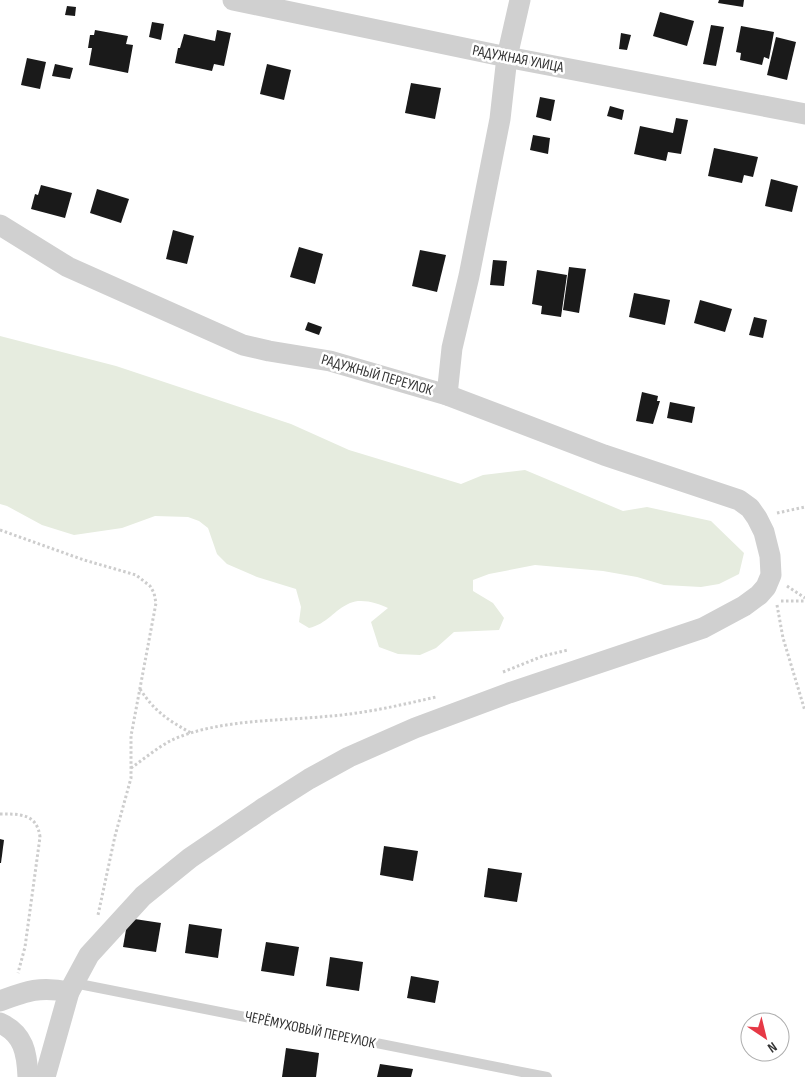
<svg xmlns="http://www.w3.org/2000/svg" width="805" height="1077" font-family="'Sofia Sans Condensed',sans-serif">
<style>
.green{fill:#e6ecdf}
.building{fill:#1a1a1a}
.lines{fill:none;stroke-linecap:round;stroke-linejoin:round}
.path{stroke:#cdcdcd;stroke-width:3;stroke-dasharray:2.5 2.5;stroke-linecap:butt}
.lane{stroke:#d0d0d0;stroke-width:10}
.street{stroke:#d0d0d0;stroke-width:21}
.labels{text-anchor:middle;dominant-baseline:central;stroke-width:5;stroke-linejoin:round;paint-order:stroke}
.street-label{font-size:15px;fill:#333;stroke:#fff}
</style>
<rect width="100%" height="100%" fill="#fff"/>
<path class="green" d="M0,336L116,366L291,424L349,450L461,484L483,475L525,470L623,511L647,507L711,521L744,553L739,574L719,584L701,587L664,585L637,577L603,571L535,565L489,574L473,580V591L493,603L504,618L499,630L454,632L436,648L420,655L398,654L379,647L371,622L388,608C378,603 361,598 350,603C334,610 327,624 309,628L299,622L301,607L296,589L257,577L227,564L217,554L208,528L199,521L188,517L155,516L122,528L74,535L42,525L7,506L0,504Z"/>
<g class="building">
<path d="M719,0H744L743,7L718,3Z"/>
<path d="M67,6L76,7L75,16L65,15Z"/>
<path d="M660,12L694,21L687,46L653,36Z"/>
<path d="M152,22L164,24L161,40L149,37Z"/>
<path d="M711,25L724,27L716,66L703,64Z"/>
<path d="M741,26L774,32L769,59L764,57L762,65L740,60L741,53L736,52Z"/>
<path d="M95,30L128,36L126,44L133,45L128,73L89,65L92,48H88L90,35H94Z"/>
<path d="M217,30L231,33L224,66L214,64L212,71L175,63L178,48H180L184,34L215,41Z"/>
<path d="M621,33L631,35L627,50L619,49Z"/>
<path d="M776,37L796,42L787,80L767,75Z"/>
<path d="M27,58L46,62L40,89L21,85Z"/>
<path d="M55,64L73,68L70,79L52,76Z"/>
<path d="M267,64L291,70L284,100L260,94Z"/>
<path d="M411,83L441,88L435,119L405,113Z"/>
<path d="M540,97L555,100L551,121L536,117Z"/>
<path d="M610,106L624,110L622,120L607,116Z"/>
<path d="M676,118L688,120L681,154L668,152L666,161L634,154L640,126L673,133Z"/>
<path d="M533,135L550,138L548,154L530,150Z"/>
<path d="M714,148L758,157L753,177L744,175L742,183L708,176Z"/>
<path d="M771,179L798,186L792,212L765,206Z"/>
<path d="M41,185L72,193L65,218L31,209L35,194L38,195Z"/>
<path d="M97,189L129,199L121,223L90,213Z"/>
<path d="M173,230L194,236L187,264L166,259Z"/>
<path d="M299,247L323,254L315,284L290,277Z"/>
<path d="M420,250L446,255L437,292L412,286Z"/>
<path d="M493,260L507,261L504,286L490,285Z"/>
<path d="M569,267L586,269L579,313L563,310Z"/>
<path d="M537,270L567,275L561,317L541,314L542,306L532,304Z"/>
<path d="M634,293L670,300L665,325L629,317Z"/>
<path d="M700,300L732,309L725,332L694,323Z"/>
<path d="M754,317L767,320L763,338L749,335Z"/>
<path d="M308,322L322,327L319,335L305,330Z"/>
<path d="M642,392L658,396L657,401H660L653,424L636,421Z"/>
<path d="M670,402L695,407L692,423L667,418Z"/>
<path d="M0,839L4,840L1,863H0Z"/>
<path d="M384,846L418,851L413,881L380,875Z"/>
<path d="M488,868L522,873L517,902L484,897Z"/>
<path d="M128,918L161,923L156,952L123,947Z"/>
<path d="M189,924L222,929L218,958L185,953Z"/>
<path d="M266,942L299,947L294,976L261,971Z"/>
<path d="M330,957L363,962L359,991L326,986Z"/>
<path d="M411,976L439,981L435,1003L407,998Z"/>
<path d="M286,1048L319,1053L316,1077H282Z"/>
<path d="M380,1064L413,1069L411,1077H377Z"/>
</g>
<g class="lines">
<g class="path">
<path d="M777,513L805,507"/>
<path d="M0,530L84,560L136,575L150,586L154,593L156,603L131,736V778L115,836L98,915"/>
<path d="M787,586L805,598"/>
<path d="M781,601H805"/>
<path d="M777,605L783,638L805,711"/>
<path d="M503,672L543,656L568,650"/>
<path d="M140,689C155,712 168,720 191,733"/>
<path d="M131,768C144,759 158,747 172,740C218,719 281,721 331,716C367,713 401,705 436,697"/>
<path d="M0,814C19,814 37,813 40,837L25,947L18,973"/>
</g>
<path class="lane" d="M74,983L547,1077"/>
<g class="street">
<path d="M233,0L507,57L805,114"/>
<path d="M0,225L68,267L243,345L269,351L330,361L447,395L604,455L739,500L750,508L757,518L764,532L770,556L771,575L766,587L759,595L744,606L703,628L509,693L415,728L349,757L309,779L265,807L190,858L143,896L89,955L69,992L45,1077"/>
<path d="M447,395L452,348L469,276L500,119L507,57L520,0"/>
<path d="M0,1001C27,991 40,986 69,992"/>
<path d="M0,1023C24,1034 27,1053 28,1077"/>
</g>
</g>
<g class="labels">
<g class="street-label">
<text transform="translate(518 59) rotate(11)">РАДУЖНАЯ УЛИЦА</text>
<text transform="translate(377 375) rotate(16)">РАДУЖНЫЙ ПЕРЕУЛОК</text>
<text transform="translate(310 1030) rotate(12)">ЧЕРЁМУХОВЫЙ ПЕРЕУЛОК</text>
</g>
</g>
<g transform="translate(765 1037) rotate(145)"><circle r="24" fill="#ffffff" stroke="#adadad"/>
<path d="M0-4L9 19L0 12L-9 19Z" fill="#e63946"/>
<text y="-8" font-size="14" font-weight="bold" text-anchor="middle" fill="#333333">N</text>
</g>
</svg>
